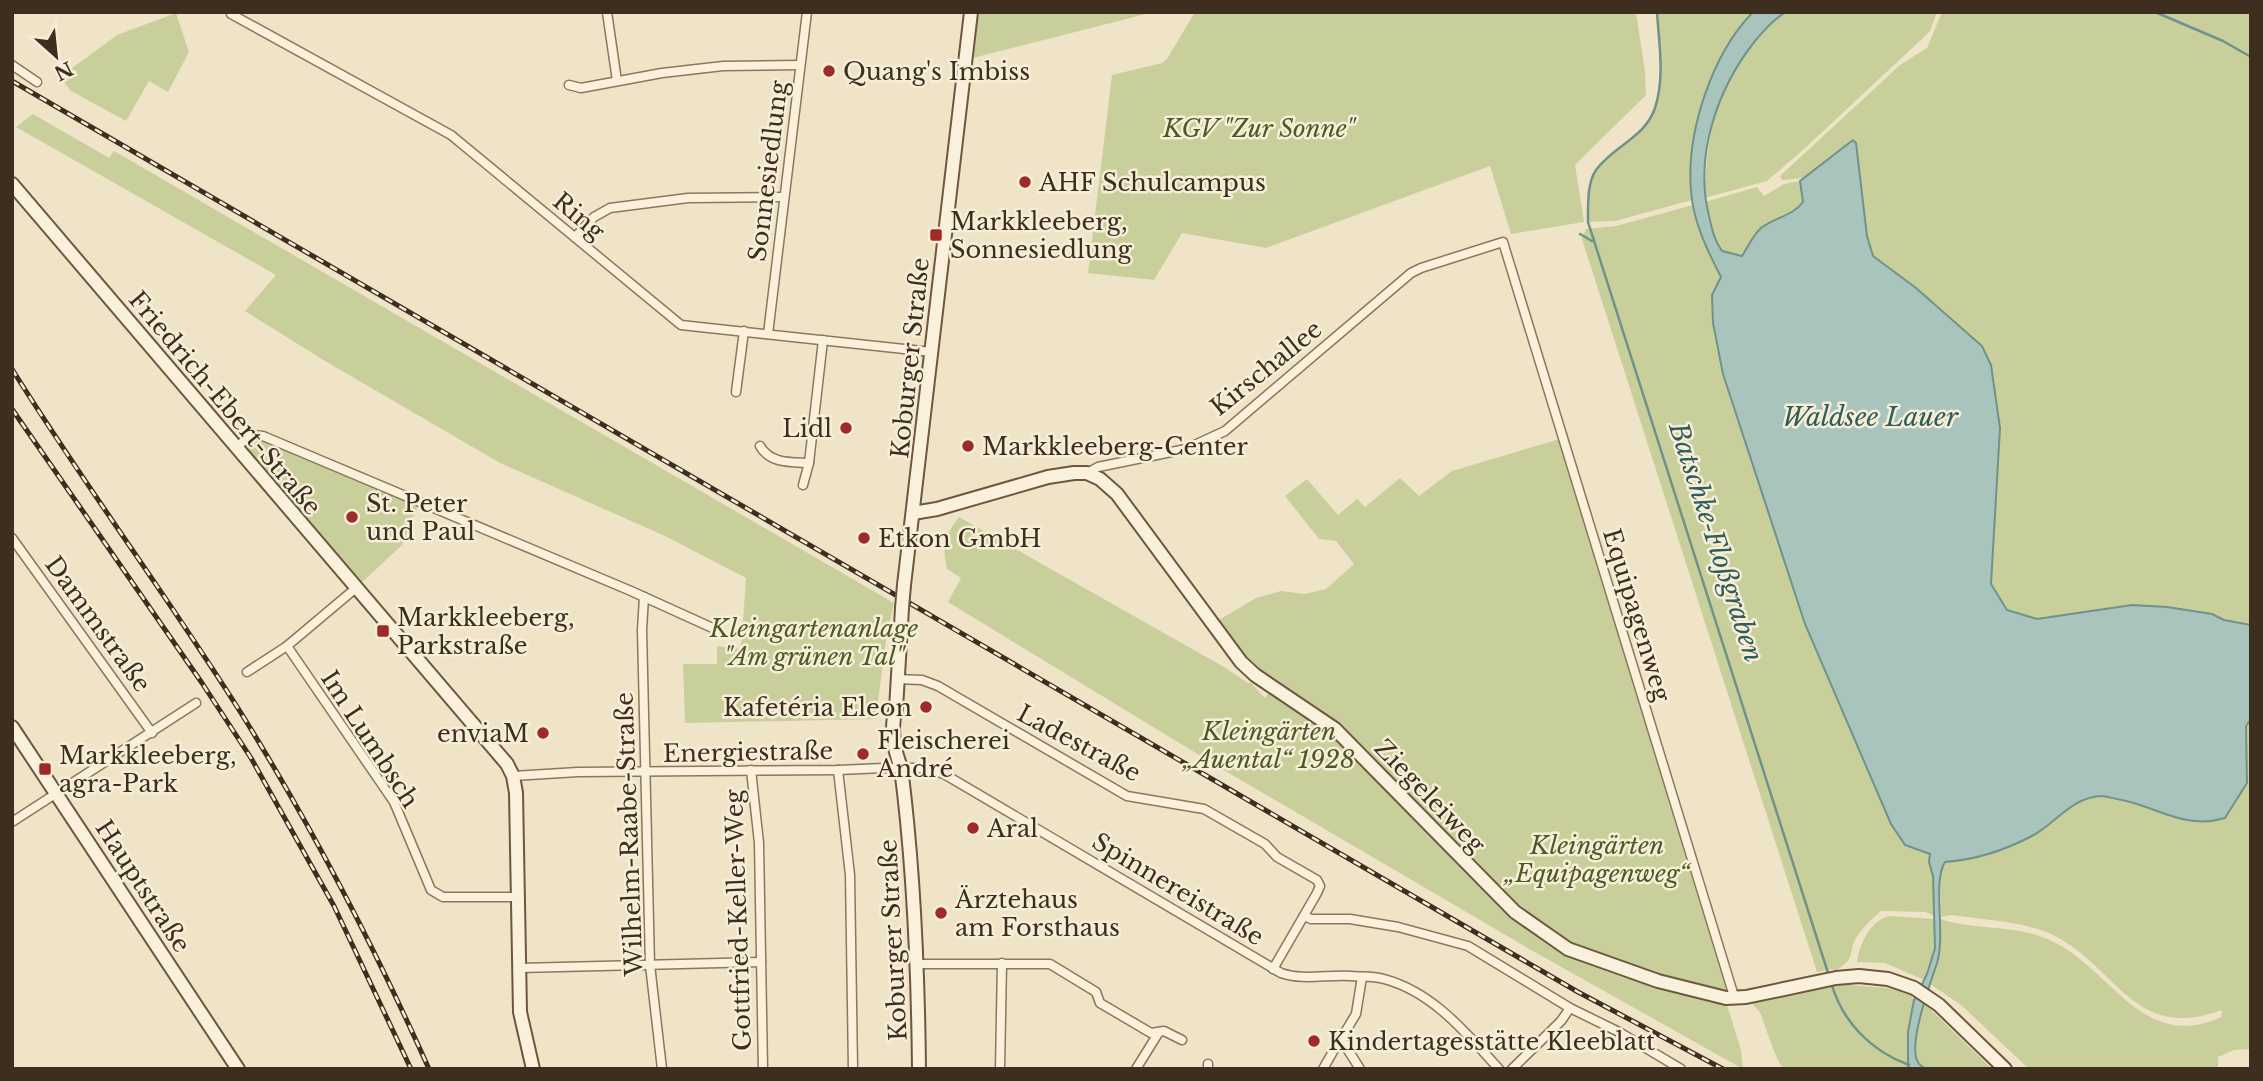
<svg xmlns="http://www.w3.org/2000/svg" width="2263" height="1081" font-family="'Libre Baskerville',serif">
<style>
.green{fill:#c9cf9b}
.water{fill:#a9c4bc;stroke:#6f938a;stroke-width:2}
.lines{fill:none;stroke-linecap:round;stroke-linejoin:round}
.stream{stroke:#6f938a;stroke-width:2.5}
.street-casing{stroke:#8d765c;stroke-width:11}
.secondary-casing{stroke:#6f573f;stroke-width:16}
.street{stroke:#faf1dc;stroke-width:8}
.secondary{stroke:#faf1dc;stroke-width:12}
.rail-casing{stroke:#3d2e20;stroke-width:5}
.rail{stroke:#f7eed8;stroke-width:2.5;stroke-dasharray:8;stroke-linecap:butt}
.secondary-bridge-casing{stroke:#6f573f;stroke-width:16;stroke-linecap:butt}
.secondary-bridge{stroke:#faf1dc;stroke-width:12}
.poi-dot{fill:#9e2a2b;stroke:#f7eed8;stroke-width:2.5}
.labels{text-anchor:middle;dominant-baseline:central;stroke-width:5;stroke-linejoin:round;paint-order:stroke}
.poi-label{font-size:24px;fill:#3d2e20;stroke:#f7eed8;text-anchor:start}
.park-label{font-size:24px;font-style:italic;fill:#4d5a26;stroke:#f7eed8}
.street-label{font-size:24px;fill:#3d2e20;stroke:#f7eed8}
.water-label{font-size:26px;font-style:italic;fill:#2f5d5a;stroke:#f7eed8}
</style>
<rect width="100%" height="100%" fill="#f0e4c8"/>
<g class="green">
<path d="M971,12H1154L965,60Z"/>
<path d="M1195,12H1636L1645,72L1646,95L1575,165L1584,222L1511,234L1490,166L1266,248L1182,233L1154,280L1088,273L1112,75L1162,63L1167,59Z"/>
<path d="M1657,12H1753L1736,34L1690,190L1692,200L1615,221L1588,222C1589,206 1587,183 1596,170C1613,146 1645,138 1655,108C1665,77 1659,44 1657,12Z"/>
<path d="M1786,12H1937L1930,31L1924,37L1804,149L1767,181L1704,198C1708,138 1712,94 1752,46C1762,34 1772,20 1786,12Z"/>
<path d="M1942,12H2251V625L2224,620L2212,614L2167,607L2132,605L2037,619L2007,610L1991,584L2000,428L1991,365L1982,346L1916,288L1873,256L1867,236L1856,143L1854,141L1803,178L1782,180L1780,176L1900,65L1927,48Z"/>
<path d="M176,13L189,52L168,92L149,81L126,121L71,91L60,77L117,35Z"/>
<path d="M33,114L109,158L114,151L894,603L887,634L877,708V719L685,723L683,664H717V646L741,649L746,578L665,536L500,463L325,361L245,311L276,275L16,127Z"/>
<path d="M1800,181L1803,202C1793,216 1775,217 1761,228C1753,235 1748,247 1742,256L1722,251L1715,241L1705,202L1757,187L1764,196L1784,184Z"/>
<path d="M1693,205L1708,252L1721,277C1704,311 1716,338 1723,374L1905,845L1930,854L1929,862L1933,876L1935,916L1925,912L1881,911C1873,918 1864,926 1858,935C1846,952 1859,958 1834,971L1833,969L1817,972L1582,239L1586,229L1616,226Z"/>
<path d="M252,435L419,503L402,545L356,588L236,447Z"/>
<path d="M1563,438L1733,993L1717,996L1551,939L1335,729L1255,675L1212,624L1256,598L1281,591L1304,594L1326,589L1354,564L1336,541L1319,539L1285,496L1307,479L1338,515L1357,499L1365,507L1400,478L1419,496L1452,471Z"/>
<path d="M959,517L1224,667L1248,683H1251L1265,698L1269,693L1317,721L1354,755L1516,922L1551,947L1583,963L1622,977L1727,1005L1741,1050L1743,1069L1531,950L1222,769L948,602L961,578L947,569C942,546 944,536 959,517Z"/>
<path d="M2251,719V1049L2234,1050L2218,1057V1069H2029L1961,1005L1930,984L1941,949V919C1976,931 2018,924 2052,941C2111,969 2143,1053 2221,1017L2222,1010C2136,1042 2119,971 2057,937C2028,921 1983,920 1951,915L1941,917L1940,876L1945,862C1975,860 2005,850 2032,836C2055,823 2073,797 2101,796C2123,795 2167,814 2189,822L2247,783L2246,726Z"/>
<path d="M1890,916L1935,919V948L1924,980L1885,963L1857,962C1859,945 1871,919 1890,916Z"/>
<path d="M1837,984L1888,988L1911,995L1914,1000L1908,1032V1069H1783C1773,1052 1768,1034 1761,1015C1758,1008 1755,1009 1752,1002Z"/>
<path d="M1924,1003L1992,1069H1926C1922,1066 1919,1065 1917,1061C1912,1051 1920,1013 1924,1003Z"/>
</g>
<path class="water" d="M1753,12H1786C1774,19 1764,30 1755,41C1717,89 1694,156 1709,216C1712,229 1714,240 1722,251L1742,256C1748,247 1753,235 1761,228C1775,217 1793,216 1803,202L1800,181L1853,140L1856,143L1867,236L1873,256L1916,288L1982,346L1991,365L2000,428L1991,584L2007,610L2037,619L2132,605L2167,607L2212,614L2224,620L2251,625V719L2246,726L2247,783L2225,818C2185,830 2160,808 2122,800C2115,799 2107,796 2101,796C2072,797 2055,824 2032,836C2005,850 1975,860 1945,862C1932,882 1946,935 1937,963C1931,981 1907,1046 1918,1062C1919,1065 1923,1067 1926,1069H1908V1032L1914,1000L1927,974L1935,948L1933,876L1929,862L1930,854L1905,845L1891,824L1805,624L1723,374L1713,323L1712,295L1721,277C1707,250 1693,221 1691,191C1686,132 1712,54 1753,12Z"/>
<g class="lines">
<g class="stream">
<path d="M1657,12C1659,44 1665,77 1655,108C1645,138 1613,146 1596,170C1587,183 1588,206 1588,222L1829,976"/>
<path d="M2155,12L2223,41L2251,57"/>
<path d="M1580,234L1592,241"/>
<path d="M1831,982C1842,1022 1871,1051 1909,1065"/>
</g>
<g class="street-casing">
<g id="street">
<path d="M607,12L617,81"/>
<path d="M231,14L451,135L681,325L932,352"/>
<path d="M12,65L37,82"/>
<path d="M569,85L581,88L662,73L723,66L800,65"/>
<path d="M575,237L594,217L610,208L688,198L784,197"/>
<path d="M768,334L807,12"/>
<path d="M736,392L744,331"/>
<path d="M760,446C770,464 791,462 809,463"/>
<path d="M236,447L252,435L263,436L631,591L717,630"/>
<path d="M1087,473L1098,467L1186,449L1225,431L1411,273L1421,268L1503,242L1733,993L1731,998"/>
<path d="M803,485L809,463L823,340"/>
<path d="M12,538L152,733"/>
<path d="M644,597L642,630L650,965L662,1069"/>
<path d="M287,646L394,802L431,890L443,897H518"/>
<path d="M247,672L287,646L356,588"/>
<path d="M896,679L922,680L938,686L1127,796L1204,809L1265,844L1277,857L1317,880L1320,886L1317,893L1273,969"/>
<path d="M751,770L759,843L763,1069"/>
<path d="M838,770L850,875L853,1069"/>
<path d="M513,776L578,772L838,770L884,768H922L944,774L1281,973C1303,981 1329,974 1352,976C1362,977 1374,976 1384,979C1433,992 1466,1033 1499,1069"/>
<path d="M12,822L196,703"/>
<path d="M1304,916L1311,919H1350L1398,927L1468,946L1570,1008L1619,1032L1681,1069"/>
<path d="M918,964H1050L1096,992L1100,1003L1151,1033L1164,1031L1182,1040"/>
<path d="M520,968L761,962"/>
<path d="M1208,1064V1069"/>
<path d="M1000,1069L1002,963"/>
<path d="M1136,1069L1159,1032"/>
<path d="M1323,1069L1335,1048"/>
<path d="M1360,1069L1341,1039L1356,1014L1362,977"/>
<path d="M1512,1069L1561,1021L1570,1008"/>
</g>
</g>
<g class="secondary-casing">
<g id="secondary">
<path d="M12,184L507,764L513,776L516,793L520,1012L533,1069"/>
<path d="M913,513L937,509L1048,477L1074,473H1087L1100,479L1117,494L1241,662L1255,675L1335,729L1515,912L1568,949L1658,981L1726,998L1746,997L1836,978L1859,976L1888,979L1914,988L1939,1005L2005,1069"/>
<path d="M904,585L971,12"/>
<path d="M902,608L896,709C890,727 894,750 901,768C914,868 918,968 919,1069"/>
<path d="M12,727L238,1069"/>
</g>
</g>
<use href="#street" class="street"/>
<use href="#secondary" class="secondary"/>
<g class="rail-casing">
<g id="rail">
<path d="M12,81L1578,992L1723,1069"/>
<path d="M12,369C85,486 168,597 241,713C312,827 374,946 429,1069"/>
<path d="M12,409L202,683L251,758L334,906L411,1069"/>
</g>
</g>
<use href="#rail" class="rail"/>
<g class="secondary-bridge-casing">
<path id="secondary-bridge" d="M902,608L904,585"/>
</g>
<use href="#secondary-bridge" class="secondary-bridge"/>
</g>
<g class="poi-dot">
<circle cx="829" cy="71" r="7"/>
<circle cx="1025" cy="182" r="7"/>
<rect x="929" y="228" width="14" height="14" rx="3.5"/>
<circle cx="846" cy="428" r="7"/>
<circle cx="968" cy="446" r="7"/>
<circle cx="352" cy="517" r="7"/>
<circle cx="864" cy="538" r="7"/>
<rect x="376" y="624" width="14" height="14" rx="3.5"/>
<circle cx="926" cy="707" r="7"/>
<circle cx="543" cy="733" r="7"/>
<circle cx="863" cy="754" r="7"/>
<rect x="38" y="762" width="14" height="14" rx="3.5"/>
<circle cx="973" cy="828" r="7"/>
<circle cx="941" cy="913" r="7"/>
<circle cx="1314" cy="1041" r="7"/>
</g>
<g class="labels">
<g class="poi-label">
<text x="843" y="71">Quang's Imbiss</text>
<text x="1039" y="182">AHF Schulcampus</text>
<text x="950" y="221">Markkleeberg,<tspan x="950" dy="28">Sonnesiedlung</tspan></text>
<text x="832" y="428" text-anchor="end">Lidl</text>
<text x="982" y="446">Markkleeberg-Center</text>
<text x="366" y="503">St. Peter<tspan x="366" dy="28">und Paul</tspan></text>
<text x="878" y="538">Etkon GmbH</text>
<text x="397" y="617">Markkleeberg,<tspan x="397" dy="28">Parkstraße</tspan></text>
<text x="912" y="707" text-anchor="end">Kafetéria Eleon</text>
<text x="529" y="733" text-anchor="end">enviaM</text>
<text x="877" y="740">Fleischerei<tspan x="877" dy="28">André</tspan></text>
<text x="59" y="755">Markkleeberg,<tspan x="59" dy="28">agra-Park</tspan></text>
<text x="987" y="828">Aral</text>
<text x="955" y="899">Ärztehaus<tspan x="955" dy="28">am Forsthaus</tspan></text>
<text x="1328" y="1041">Kindertagesstätte Kleeblatt</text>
</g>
<g class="park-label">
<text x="1259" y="128">KGV "Zur Sonne"</text>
<text x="814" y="628">Kleingartenanlage<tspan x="814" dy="28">"Am grünen Tal"</tspan></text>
<text x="1269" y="731">Kleingärten<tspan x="1269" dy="28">„Auental“ 1928</tspan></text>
<text x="1597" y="845">Kleingärten<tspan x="1597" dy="28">„Equipagenweg“</tspan></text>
</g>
<g class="street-label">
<text transform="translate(768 171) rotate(-83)">Sonnesiedlung</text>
<text transform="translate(579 216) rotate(40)">Ring</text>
<text transform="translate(910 358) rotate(-84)">Koburger Straße</text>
<text transform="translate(1266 368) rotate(-39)">Kirschallee</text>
<text transform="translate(225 403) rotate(50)">Friedrich-Ebert-Straße</text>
<text transform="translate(1637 615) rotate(73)">Equipagenweg</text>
<text transform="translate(98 624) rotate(54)">Dammstraße</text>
<text transform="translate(370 739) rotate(57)">Im Lumbsch</text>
<text transform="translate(1079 743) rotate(28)">Ladestraße</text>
<text transform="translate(748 752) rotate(-1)">Energiestraße</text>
<text transform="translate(1430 796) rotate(46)">Ziegeleiweg</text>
<text transform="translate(629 834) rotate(-92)">Wilhelm-Raabe-Straße</text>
<text transform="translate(143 886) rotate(57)">Hauptstraße</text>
<text transform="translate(1178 889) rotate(31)">Spinnereistraße</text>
<text transform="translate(738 920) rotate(-92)">Gottfried-Keller-Weg</text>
<text transform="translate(893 940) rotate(-93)">Koburger Straße</text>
</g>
<g class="water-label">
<text x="1870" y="417">Waldsee Lauer</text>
<text transform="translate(1716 542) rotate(72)">Batschke‐Floßgraben</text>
</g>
</g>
<rect width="2263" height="1081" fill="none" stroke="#3d2e20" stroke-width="28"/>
<g transform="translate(56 56) rotate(153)" stroke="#f7eed8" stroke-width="5" paint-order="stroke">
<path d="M0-5L12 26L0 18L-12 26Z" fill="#3d2e20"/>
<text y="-10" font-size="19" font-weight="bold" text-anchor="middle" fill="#3d2e20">N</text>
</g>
</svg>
